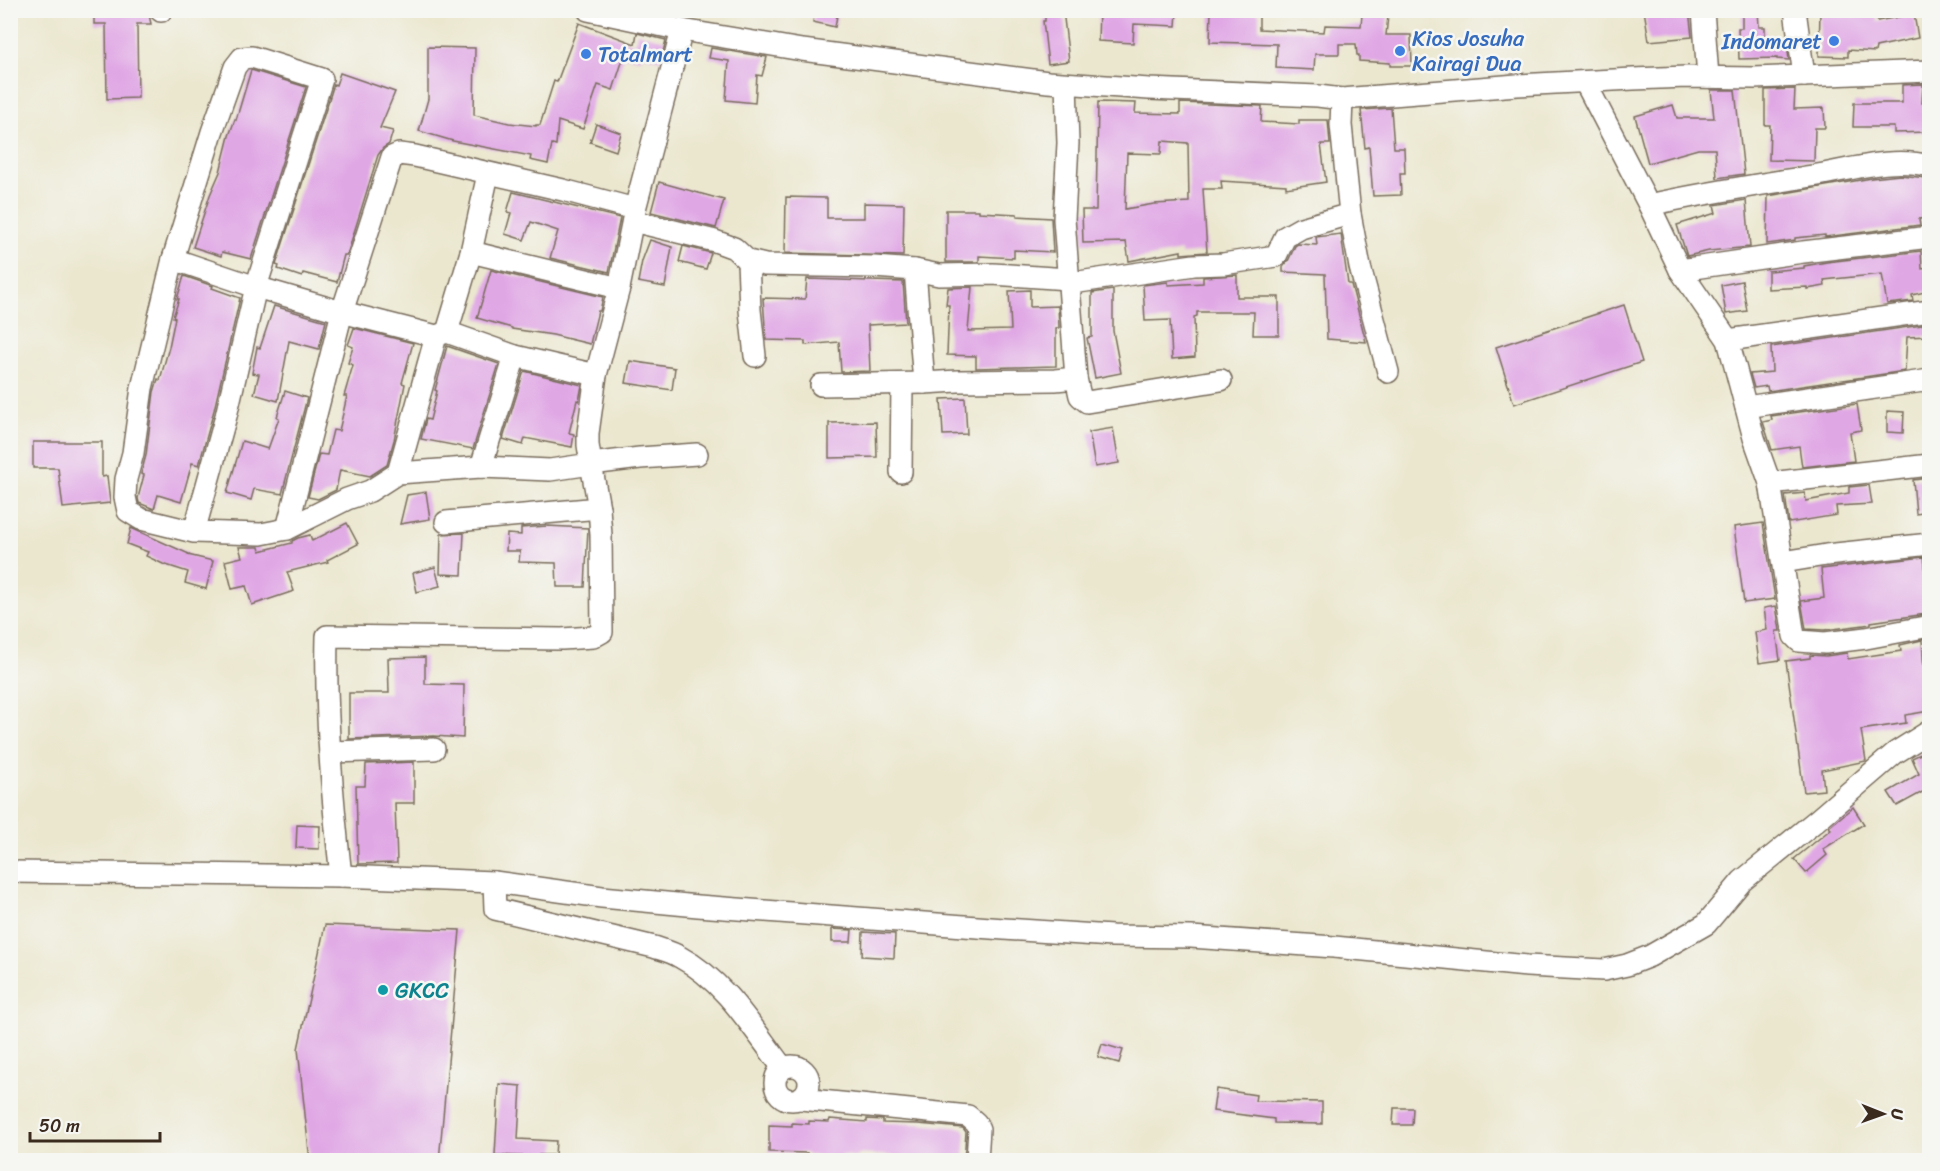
<svg xmlns="http://www.w3.org/2000/svg" width="1940" height="1171" font-family="Sriracha,sans-serif">
<style>
.building{fill:#e0a7e5;fill-rule:evenodd}
.lines{fill:none;stroke-linecap:round;stroke-linejoin:round}
.minor-casing{stroke:#796c5c;stroke-width:24}
.minor{stroke:#fff;stroke-width:21}
.shop-dot{fill:#3f7fe0;stroke:#f6f6f2;stroke-width:2}
.culture-dot{fill:#0f9aa8;stroke:#f6f6f2;stroke-width:2}
.labels{text-anchor:middle;dominant-baseline:central;stroke-width:5;stroke-linejoin:round;paint-order:stroke}
.shop-label{font-size:22px;fill:#366cbe;stroke:#f6f6f2;text-anchor:start}
.culture-label{font-size:22px;fill:#0d838f;stroke:#f6f6f2;text-anchor:start}
</style>
<rect width="100%" height="100%" fill="#f6f6f2"/>
<filter id="ink" filterUnits="userSpaceOnUse"><feTurbulence type="fractalNoise" baseFrequency=".0167" numOctaves="2"/><feDisplacementMap in="SourceGraphic" scale="12" xChannelSelector="R" yChannelSelector="G"/><feConvolveMatrix kernelMatrix="1 2 1 2 8 2 1 2 1" color-interpolation-filters="sRGB"/></filter>
<filter id="wash" filterUnits="userSpaceOnUse"><feTurbulence type="fractalNoise" baseFrequency=".008" numOctaves="4" result="noise"/><feDisplacementMap in="SourceGraphic" scale="24" xChannelSelector="R" yChannelSelector="G"/><feGaussianBlur stdDeviation="1.35" result="paint"/><feColorMatrix in="noise" values="0 0 0 0 0 0 0 0 0 0 0 0 0 0 0 0 0 1.4 0 .05"/><feComposite in="paint" operator="in"/></filter>
<g filter="url(#wash)">
<rect width="100%" height="100%" fill="#ebe7cf"/>
<g id="blocks">
<g class="building">
<path d="M94,10H148L151,24H137L138,98L107,99L106,24H94Z"/>
<path d="M815,10H838L835,27L813,22Z"/>
<path d="M1045,10H1063L1069,61L1048,64L1043,21H1045Z"/>
<path d="M1099,10L1177,12L1176,26L1134,24L1133,43L1098,41Z"/>
<path d="M1644,10H1689L1692,37L1649,41Z"/>
<path d="M1742,10H1758L1759,27H1765V44H1787L1789,60L1777,59V58L1739,59L1738,28H1742Z"/>
<path d="M1820,10H1877V21L1914,14L1918,38L1876,47L1875,52L1848,50V57L1819,56Z"/>
<path d="M1211,11L1259,13V29L1324,32L1325,25L1361,26L1362,14L1388,16L1386,35H1411L1412,66H1390V63L1359,61V55H1357L1356,44H1339V54H1315L1314,70L1276,68L1277,44L1210,42Z"/>
<path d="M579,23L635,44L637,33L666,40L661,60L642,55L641,59L624,56L613,90L598,85L583,129L558,121L556,145L552,144L548,164L530,160L531,156L453,141L419,131L428,99V47L475,48L474,115L509,123L536,126V125H540L554,81L557,82Z"/>
<path d="M711,48L767,57L762,76L757,75L755,103L726,100L729,61L709,58Z"/>
<path d="M251,70L306,87L251,259L222,252L221,256L193,247L210,195L220,172L229,136L235,119L236,120Z"/>
<path d="M340,73L395,92L380,128L393,131L389,144L383,148L378,155L347,255H344L337,282L303,273L302,277L278,269L279,266L276,265L334,84L336,85Z"/>
<path d="M1923,84L1922,103H1929V132L1894,133V127H1853L1854,103H1902V85Z"/>
<path d="M1795,89L1794,109L1824,108L1825,128H1815L1814,161L1769,160L1770,125H1765V90Z"/>
<path d="M1711,90H1735L1744,174L1717,178L1715,149H1698L1648,163L1635,116L1673,105L1677,118H1714Z"/>
<path d="M1098,102L1136,103L1135,113L1180,114V103L1262,106L1261,122L1299,124V120H1328L1330,144H1321L1326,182L1286,188V185L1221,181L1222,189H1203L1207,252L1181,254V251L1129,261L1126,242L1083,243L1082,210H1096ZM1162,141L1188,143L1189,202L1154,204L1125,209L1127,153L1161,154Z"/>
<path d="M1391,108L1394,148H1404L1405,173H1400L1401,195L1373,196L1369,147L1365,148L1361,110Z"/>
<path d="M596,124L621,133L616,151L590,142Z"/>
<path d="M1900,175L1926,178L1928,188H1925L1928,218L1919,219L1920,225L1825,237V235L1795,238V240L1767,244L1768,196L1872,178Z"/>
<path d="M659,182L724,200L716,228L651,212Z"/>
<path d="M513,192L620,218L609,272L550,258L558,231L531,222L524,240L505,234L511,213L507,212Z"/>
<path d="M786,197L827,198V218H864V203L904,204L903,256L785,253Z"/>
<path d="M1746,200L1750,247L1709,251L1687,256L1677,225L1716,213L1714,205Z"/>
<path d="M946,210H979V212L1017,214V216L1051,218L1053,252L1014,250V258L979,256V262H946Z"/>
<path d="M1341,234L1348,284H1351L1366,342L1327,339L1325,274L1283,272V267L1288,261L1295,246L1298,244L1317,245L1316,237Z"/>
<path d="M650,240L672,247L665,287L638,282L642,261Z"/>
<path d="M683,246L711,253L706,269L679,262Z"/>
<path d="M1921,251L1922,269L1929,268V291L1912,295L1913,301L1887,304L1882,274L1824,280L1825,286L1807,289V287L1768,289V271L1804,268V266L1827,262Z"/>
<path d="M491,270L603,297L600,311H598L590,344L553,335L512,329V328L477,318Z"/>
<path d="M1237,275V297H1279V335H1253L1254,312H1197V316L1194,317L1195,357L1172,359L1170,320L1145,321L1143,285L1168,282V285L1203,283V277Z"/>
<path d="M184,276L213,286L212,288L240,298L214,410L199,465L192,463L181,502L158,495L154,509L139,503L138,498L144,475L141,474L146,455L154,392L158,379L160,380L169,347L175,318L173,317L179,299H177Z"/>
<path d="M807,279L903,282L906,323L868,325L870,371L841,372L839,342L805,345V341L766,340L763,298L805,299Z"/>
<path d="M1742,281L1747,311L1726,314L1721,285Z"/>
<path d="M972,287L968,331L1011,330L1009,291L1030,290V307L1058,306L1059,328H1056V366L976,368V356L947,355L949,305H946L948,288Z"/>
<path d="M1113,290V331L1121,373L1095,378L1087,338L1092,337V293Z"/>
<path d="M1624,305L1642,362L1514,404L1496,347Z"/>
<path d="M274,306L326,321L319,349L289,341L278,401L254,394L259,374L252,373L257,347L260,348Z"/>
<path d="M1929,324V336L1907,337L1905,371L1768,391L1767,386L1754,388L1750,374L1772,372L1771,347Z"/>
<path d="M354,328L413,343L402,383L405,384L394,440L387,465L370,476L340,470L336,490L318,499L308,497L319,454L327,455L333,430L339,431L347,396H344L353,365L348,363L353,347L348,345Z"/>
<path d="M447,346L499,364L473,449L421,439L426,419L430,420L437,391L435,390Z"/>
<path d="M630,361L675,368L672,390L626,383Z"/>
<path d="M524,371L582,385L579,401L577,400L569,433L574,434L572,447L525,438L523,445L503,439Z"/>
<path d="M285,391L307,398L282,494L254,489L251,500L227,493L242,441L268,449L279,418L277,417Z"/>
<path d="M965,398L967,434L943,435L941,399Z"/>
<path d="M1857,404L1861,430L1850,432L1854,461L1802,467L1799,446L1772,450L1763,422L1772,420L1771,416Z"/>
<path d="M1887,411L1904,412L1903,433L1887,432Z"/>
<path d="M876,422L877,457L829,458V423Z"/>
<path d="M1113,428L1119,463L1095,467L1089,432Z"/>
<path d="M33,442H102V477L107,476L110,503L63,508L58,468H33Z"/>
<path d="M1929,478V512L1916,514L1913,480Z"/>
<path d="M1869,485L1872,504L1836,506L1837,515L1789,523L1785,495L1805,493L1806,501L1849,493V487Z"/>
<path d="M426,492L430,519L400,524L407,495Z"/>
<path d="M347,523L358,544L327,560L328,562L287,572L294,591L252,605L246,586L232,589L225,561L242,557L239,547H259L260,551L292,543V541L298,538L310,535L312,541Z"/>
<path d="M1763,523L1775,599L1744,603L1734,527Z"/>
<path d="M547,526L588,528L585,587H557L556,563L519,562L520,551H506L507,534L521,535V528Z"/>
<path d="M131,528L189,554L188,555L213,561L206,589L185,583L188,572L163,564L146,556L148,552L127,544Z"/>
<path d="M464,533L462,575L440,574L441,534Z"/>
<path d="M1924,557L1927,583L1926,614L1871,622V624L1864,625L1825,630L1806,629L1801,601L1824,598L1821,569Z"/>
<path d="M435,567L440,586L417,592L413,573Z"/>
<path d="M1776,606L1780,631H1776L1780,660L1759,663L1755,632L1767,630L1764,608Z"/>
<path d="M1922,640L1924,671H1929V711L1905,715L1906,723L1861,730L1866,761L1822,770L1824,790L1804,792L1786,661L1810,658V655L1826,656L1847,653L1848,659L1901,651L1900,645Z"/>
<path d="M425,657V684L464,685L463,738L434,736L349,739V693H389L388,658Z"/>
<path d="M1929,750V798L1926,790L1897,806L1888,792L1919,774L1912,758Z"/>
<path d="M414,762V803H395L397,863L358,864L356,786H365L366,764Z"/>
<path d="M1853,807L1864,824L1823,849L1827,855L1806,873L1794,859L1831,829L1829,827Z"/>
<path d="M297,825L320,826L319,849L296,848Z"/>
<path d="M325,925L460,930L439,1161H310L298,1049Z"/>
<path d="M832,929L852,930L851,942H832Z"/>
<path d="M863,932L895,934L894,958L862,956Z"/>
<path d="M1102,1044L1123,1050L1119,1063L1098,1057Z"/>
<path d="M499,1084L521,1086L518,1139L556,1141L555,1155H539V1157L495,1155Z"/>
<path d="M1216,1089L1256,1095L1255,1101L1322,1102V1124L1274,1123V1119L1213,1111Z"/>
<path d="M1394,1108H1413L1412,1125H1393Z"/>
<path d="M830,1119L867,1122V1119L883,1120V1123L918,1124L963,1128L966,1132L964,1161H916V1158H896V1156L858,1154V1157L841,1155V1158L807,1155V1153L769,1152V1125L792,1126V1123L809,1124V1121L829,1122Z"/>
</g>
</g>
</g>
<g filter="url(#ink)">
<use href="#blocks" fill-opacity="0" stroke="#796c5c" stroke-width="1.5"/>
<g class="lines">
<g class="minor-casing">
<g id="minor">
<path d="M588,10L682,30L802,50L1048,82L1149,89L1318,96L1342,99L1517,85L1633,79L1687,77L1754,78L1930,71"/>
<path d="M1703,10L1708,77"/>
<path d="M1795,10L1804,76"/>
<path d="M161,11V10"/>
<path d="M1585,82L1649,205L1680,270L1728,340L1754,438L1770,483L1794,636L1799,641L1825,643L1866,638L1930,626"/>
<path d="M1649,205C1703,193 1757,185 1812,176C1850,170 1891,156 1930,166"/>
<path d="M1350,214L1360,267L1388,372"/>
<path d="M633,221L715,241L734,248L748,261L765,265L874,267L915,270L939,275L993,274L1068,279L1079,282L1194,265L1223,264L1276,256L1285,237L1301,228L1350,214L1341,125L1342,99"/>
<path d="M471,252L619,288"/>
<path d="M173,259L256,287L342,312L436,336L447,332L515,356L596,375"/>
<path d="M748,261L750,310L755,356"/>
<path d="M915,270L924,383L958,381L1055,380L1076,378L1064,219L1068,143L1066,84"/>
<path d="M1680,270L1803,252L1930,237"/>
<path d="M447,332L471,252L488,174"/>
<path d="M1728,340L1930,311"/>
<path d="M1076,378L1080,396L1087,402L1221,380"/>
<path d="M821,385L924,383"/>
<path d="M1746,407L1930,380"/>
<path d="M481,467L515,356"/>
<path d="M901,472L902,384"/>
<path d="M398,473L436,336"/>
<path d="M1770,483L1930,465"/>
<path d="M599,508L591,464L640,458L697,454"/>
<path d="M287,529L342,312L392,157L399,154L415,156L563,190L635,209"/>
<path d="M194,532L226,416L256,287L322,79L252,57L242,58L235,67L212,132L173,259L142,388L133,453L126,479L125,497L128,511L141,519L194,532L261,534L287,529L347,499L370,491L398,473L481,467L550,470L591,464L588,445V433L596,375L619,288L635,209L682,30"/>
<path d="M1783,562L1826,555L1930,544"/>
<path d="M330,752L434,749"/>
<path d="M10,872L341,876L494,882L602,897L698,906L1004,929L1112,936L1191,937L1334,947L1527,966L1604,970L1627,965L1650,956L1706,924L1742,881L1817,820L1895,753L1930,731"/>
<path d="M341,876C332,797 325,717 327,636L562,639L593,637L602,632L601,535L599,508L446,522"/>
<path d="M494,882L495,909L654,947C663,950 672,952 680,957C725,981 753,1029 783,1068"/>
<circle cx="792" cy="1083" r="17"/>
<path d="M801,1099L968,1116L976,1123L979,1129L977,1160"/>
</g>
</g>
<use href="#minor" class="minor"/>
</g>
</g>
<g class="shop-dot">
<circle cx="1834" cy="41" r="6"/>
<circle cx="1400" cy="51" r="6"/>
<circle cx="586" cy="54" r="6"/>
</g>
<circle class="culture-dot" cx="383" cy="990" r="6"/>
<g class="labels">
<g class="shop-label">
<text x="1412" y="38">Kios Josuha<tspan x="1412" dy="25">Kairagi Dua</tspan></text>
<text x="1822" y="41" text-anchor="end">Indomaret</text>
<text x="598" y="54">Totalmart</text>
</g>
<g class="culture-label">
<text x="395" y="990">GKCC</text>
</g>
</g>
<rect width="1940" height="1171" fill="none" stroke="#f6f6f2" stroke-width="36"/>
<g transform="translate(1883 1114) rotate(91)" stroke="#f6f6f2" stroke-width="4.5" paint-order="stroke">
<path d="M0-4.5L10 22L0 15L-10 22Z" fill="#3b2a1e"/>
<text y="-9" font-size="16" font-weight="bold" text-anchor="middle" fill="#3b2a1e">U</text>
</g>
<path d="M30 1132v9h130v-9" fill="none" stroke="#3b2a1e" stroke-width="3"/>
<text x="39" y="1132" font-size="18" fill="#3b2a1e" stroke="#f6f6f2" stroke-width="4.5" paint-order="stroke">50 m</text>
</svg>
